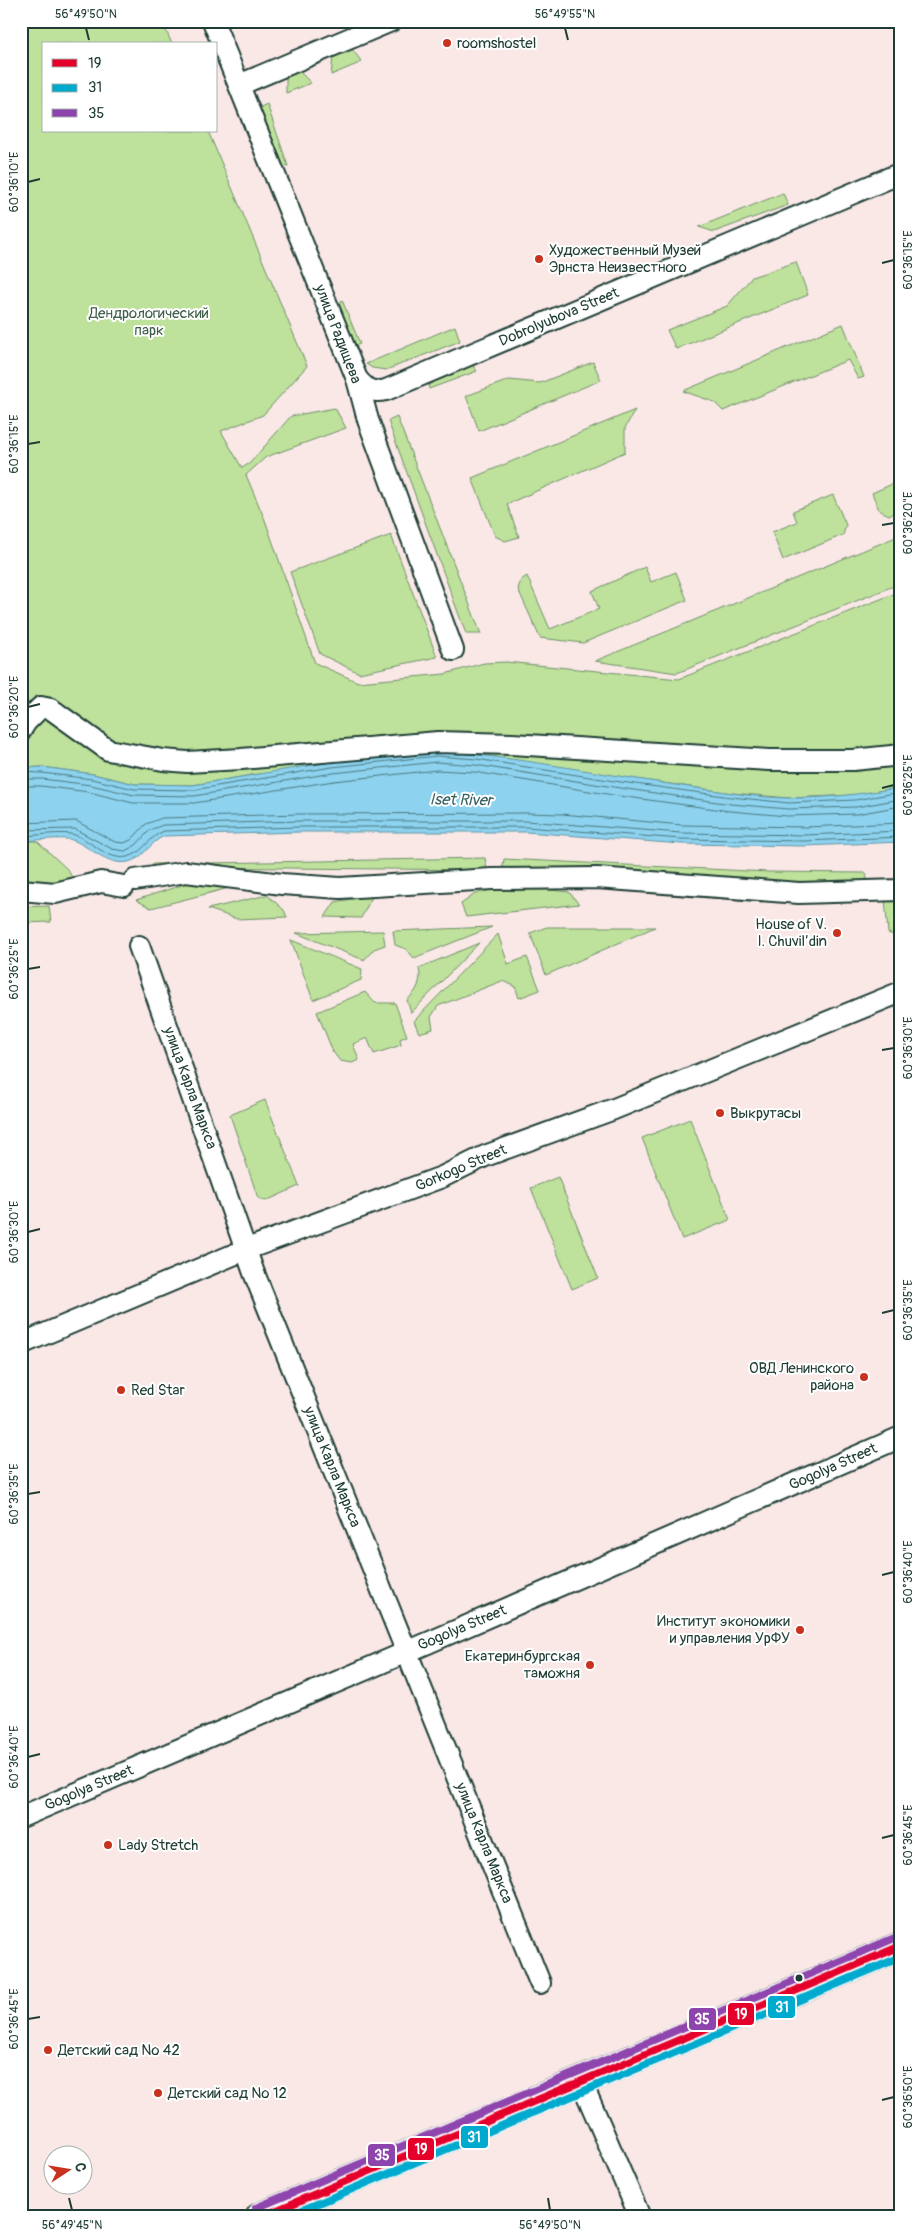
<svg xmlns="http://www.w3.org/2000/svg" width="922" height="2238" font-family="Pangolin,sans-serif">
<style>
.green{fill:#bee19b;stroke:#6e8f68}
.water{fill:#8dd2ef;stroke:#6196a4}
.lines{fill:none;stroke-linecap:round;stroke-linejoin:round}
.shore{stroke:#4b797f;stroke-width:1}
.street-casing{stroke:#1f3d34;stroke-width:24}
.secondary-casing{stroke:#1f3d34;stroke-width:31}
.street{stroke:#fff;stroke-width:20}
.secondary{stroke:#fff;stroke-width:28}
.bus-1-casing{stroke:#fff;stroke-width:11}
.bus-2-casing{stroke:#fff;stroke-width:11}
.bus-3-casing{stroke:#fff;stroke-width:11}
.bus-1{stroke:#e4002b;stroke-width:8}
.bus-2{stroke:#00a9ce;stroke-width:8}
.bus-3{stroke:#8e44ad;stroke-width:8}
.ticks{fill:none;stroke:#1f3d34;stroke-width:2}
.poi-dot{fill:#c8321e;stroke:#fff;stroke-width:2}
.bus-dot{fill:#1f3d34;stroke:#fff;stroke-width:2}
.labels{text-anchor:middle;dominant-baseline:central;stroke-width:4;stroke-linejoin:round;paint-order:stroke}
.poi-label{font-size:15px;fill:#1f3d34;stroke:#fff;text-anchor:start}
.park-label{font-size:15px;fill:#3f5e49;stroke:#fff}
.street-label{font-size:15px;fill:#1f3d34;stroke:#fff}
.water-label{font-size:16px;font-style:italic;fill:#3a6263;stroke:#fff}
.line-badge{stroke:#fff;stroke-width:2}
.badge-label{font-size:14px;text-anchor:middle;font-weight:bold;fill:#fff}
.neatline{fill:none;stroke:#1f3d34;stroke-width:2}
.ticks-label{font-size:12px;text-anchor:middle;fill:#1f3d34}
</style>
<rect width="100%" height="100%" fill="#fae8e7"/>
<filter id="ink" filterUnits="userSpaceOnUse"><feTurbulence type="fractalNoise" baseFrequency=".02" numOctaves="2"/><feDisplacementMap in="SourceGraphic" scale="10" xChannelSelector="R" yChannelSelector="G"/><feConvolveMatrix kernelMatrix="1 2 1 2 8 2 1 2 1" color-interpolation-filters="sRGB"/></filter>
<g filter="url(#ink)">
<g class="green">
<path d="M21,21H162L172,44H44V131H208L307,366L263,415L221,431L242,468L250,463L291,416L335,408L346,428L266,457L246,475L265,520L315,663L358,682L445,674L484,663L506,662L679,679L901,591V787L855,795L789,798L732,793L622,777L476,754L258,774L193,785L135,784L93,774L42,767L21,768Z"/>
<path d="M351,48L362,62L331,75L333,56Z"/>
<path d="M299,71L311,83L286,93V78Z"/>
<path d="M267,104L288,166L272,168L250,112Z"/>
<path d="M783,193L788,205L714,232L699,227Z"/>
<path d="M796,262L808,295L676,349L667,330L727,306L752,277Z"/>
<path d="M342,300L360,344L345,350L330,314Z"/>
<path d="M843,324L864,377L858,379L848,360L723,411L714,402L683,391Z"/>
<path d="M455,326L460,341L386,370L372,368L366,364Z"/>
<path d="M470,362L477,371L429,389L427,378Z"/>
<path d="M593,362L601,380L479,431L466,396L509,380L540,383Z"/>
<path d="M635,410L625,428V452L507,504L519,537L505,541L495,536L472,478Z"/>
<path d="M397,417L481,634H466L388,421Z"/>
<path d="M901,464V511L889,515L879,510L872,493L899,481L894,467Z"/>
<path d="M833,495L846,525L843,535L783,560L772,532L797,522L793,511Z"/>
<path d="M391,535L437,657L359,673L320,654L290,572Z"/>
<path d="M901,535V583L677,673L595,661Z"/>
<path d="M645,567L651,582L676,572L687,600L583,643L540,638L518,589L521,580L527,576L550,629L599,609L592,591Z"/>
<path d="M21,841H37L68,870L83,899L21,901Z"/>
<path d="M485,858L487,870L183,867L150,873L153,864Z"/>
<path d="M504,859L769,872L866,873L868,884L502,872Z"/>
<path d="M191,882L241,885L151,908L136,900Z"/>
<path d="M508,885L569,892L579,904L466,917L461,904L475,894Z"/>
<path d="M267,895L284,910L287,917L237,919L208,909Z"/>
<path d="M373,895L361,918L325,917L335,902Z"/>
<path d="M897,898L899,912H901V938L888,933L885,899Z"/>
<path d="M49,906L51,922L21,923V907Z"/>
<path d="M492,927L414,958L406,949L395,945L393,931Z"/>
<path d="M547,927H655L546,975L530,933Z"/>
<path d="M383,931L385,945L374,949L364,960L296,933Z"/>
<path d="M498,934L508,964L527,957L540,990L519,998L515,986L502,981L438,1006L431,1017L433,1029L419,1033L414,1021Z"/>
<path d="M291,940L362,969L361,980L313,1000Z"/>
<path d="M479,943L411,1013L407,1000C417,992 422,981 419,968Z"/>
<path d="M365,992L375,1003H395L407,1036L400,1039L401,1045L374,1054L367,1038L353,1044L359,1060L352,1063L340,1061L333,1052L317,1012Z"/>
<path d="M265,1100L299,1186L266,1201L258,1198L230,1115Z"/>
<path d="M690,1119L730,1220L682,1239L642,1138Z"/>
<path d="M558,1177L598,1278L572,1289L531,1188Z"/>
</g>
<path class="water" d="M436,751C521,757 605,775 689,787C722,791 757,798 791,798C828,798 864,794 901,787V842L805,846L681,844L526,832H300L165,836C150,841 144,859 128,862C109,866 91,848 75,841C65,836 34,841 21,841V768L42,767L93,774L135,784L193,785L331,762Z"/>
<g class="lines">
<g class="shore">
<path d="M21,772L42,773L92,779L134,789L193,790L332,767L437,756L476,759L621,782L731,797L789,803L855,800L901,792"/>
<path d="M21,779H42L91,785L134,795L194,796L333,773L437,762L475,765L620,788L731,804L788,809L856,807L901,799"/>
<path d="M21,786H41L89,792L133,803H194L334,781L437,770L474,772L619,796L730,811L787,816L857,814L901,806"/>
<path d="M21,823L76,821L115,842L124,843L131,840L146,824L162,818L300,814L526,813L562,814L682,825L805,827L901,823"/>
<path d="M21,830L75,829L112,849L125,851L136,845L150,830L163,825L300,821H526L681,833L805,835L901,831"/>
<path d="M21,836C34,836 64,831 75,835C92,841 108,861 127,857C143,854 148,837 164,831L300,827H526L681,839L805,841L901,837"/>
</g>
<g class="street-casing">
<g id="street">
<path d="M213,21L357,379L368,420L453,650"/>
<path d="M239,85L391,21"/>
<path d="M357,379C367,390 371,393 386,390L901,173"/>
<path d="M21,730L26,722L41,707L51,709L108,750L163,760L187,762L241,759L438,742L512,744L769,760H853L901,755"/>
<path d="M135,880L186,872L282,884L340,888L492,879L597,878L799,893L901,890"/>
<path d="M21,890L55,893L101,882L124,886"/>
<path d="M139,946L254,1273L540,1983"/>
<path d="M21,1344L247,1249L442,1177L485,1156L614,1109L901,992"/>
<path d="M21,1817L430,1642L901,1437"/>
<path d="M581,2081L640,2217"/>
</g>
</g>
<g class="secondary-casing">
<path id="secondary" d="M260,2217L901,1946"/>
</g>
<use href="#street" class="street"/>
<use href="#secondary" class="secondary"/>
<g class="bus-1-casing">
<path id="bus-1" d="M261,2217L901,1946"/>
</g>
<g class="bus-2-casing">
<path id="bus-2" d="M286,2217L901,1957"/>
</g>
<g class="bus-3-casing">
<path id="bus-3" d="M256,2208L897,1937"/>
</g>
<use href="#bus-1" class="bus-1"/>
<use href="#bus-2" class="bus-2"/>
<use href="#bus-3" class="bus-3"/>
</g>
</g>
<path class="ticks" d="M86,28L89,40M565,28L568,40M28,182L40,179M882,263L894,260M28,444L40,442M882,525L894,523M28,707L40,704M882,788L894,785M28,969L40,967M882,1050L894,1048M28,1232L40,1229M882,1313L894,1310M28,1494L40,1492M882,1575L894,1572M28,1757L40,1754M882,1838L894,1835M28,2019L40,2017M882,2100L894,2097M69,2198L72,2210M548,2198L550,2210"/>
<g class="poi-dot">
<circle cx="447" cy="43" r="5"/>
<circle cx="539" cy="259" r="5"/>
<circle cx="837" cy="933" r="5"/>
<circle cx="720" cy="1113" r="5"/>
<circle cx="864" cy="1377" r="5"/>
<circle cx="121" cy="1390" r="5"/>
<circle cx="800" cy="1630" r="5"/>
<circle cx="590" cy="1665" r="5"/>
<circle cx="108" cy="1845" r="5"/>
<circle cx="48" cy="2050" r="5"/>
<circle cx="158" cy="2093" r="5"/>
</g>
<circle class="bus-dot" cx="799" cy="1978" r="4.5"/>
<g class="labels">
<g class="poi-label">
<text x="457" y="43">roomshostel</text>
<text x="549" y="250">Художественный Музей<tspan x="549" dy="17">Эрнста Неизвестного</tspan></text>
<text x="827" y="924" text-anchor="end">House of V.<tspan x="827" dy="17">I. Chuvil’din</tspan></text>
<text x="730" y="1113">Выкрутасы</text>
<text x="854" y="1368" text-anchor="end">ОВД Ленинского<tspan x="854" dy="17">района</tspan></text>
<text x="131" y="1390">Red Star</text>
<text x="790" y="1621" text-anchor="end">Институт экономики<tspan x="790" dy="17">и управления УрФУ</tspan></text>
<text x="580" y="1656" text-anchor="end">Екатеринбургская<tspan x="580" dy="17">таможня</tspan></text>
<text x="118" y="1845">Lady Stretch</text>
<text x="58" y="2050">Детский сад № 42</text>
<text x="168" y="2093">Детский сад № 12</text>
</g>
<g class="park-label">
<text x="149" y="313">Дендрологический<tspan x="149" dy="17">парк</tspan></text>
</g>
<g class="street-label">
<text transform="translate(559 317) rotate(-23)">Dobrolyubova Street</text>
<text transform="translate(338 334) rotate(69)">улица Радищева</text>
<text transform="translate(190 1088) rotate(70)">улица Карла Маркса</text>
<text transform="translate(461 1168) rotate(-23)">Gorkogo Street</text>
<text transform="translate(332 1467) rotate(68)">улица Карла Маркса</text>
<text transform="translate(833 1467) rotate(-24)">Gogolya Street</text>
<text transform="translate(462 1628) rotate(-23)">Gogolya Street</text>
<text transform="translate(89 1788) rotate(-23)">Gogolya Street</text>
<text transform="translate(484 1843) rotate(68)">улица Карла Маркса</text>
</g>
<g class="water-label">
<text transform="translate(461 800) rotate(1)">Iset River</text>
</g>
</g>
<g class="line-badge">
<rect x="767" y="1995" width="29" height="24" rx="5" fill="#00a9ce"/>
<rect x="727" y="2002" width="28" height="24" rx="5" fill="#e4002b"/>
<rect x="688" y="2007" width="29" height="24" rx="5" fill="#8e44ad"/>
<rect x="460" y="2125" width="29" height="24" rx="5" fill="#00a9ce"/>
<rect x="407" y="2137" width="28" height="24" rx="5" fill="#e4002b"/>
<rect x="367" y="2143" width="29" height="24" rx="5" fill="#8e44ad"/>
</g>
<g class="badge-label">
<text x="782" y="2012">31</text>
<text x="741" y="2019">19</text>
<text x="702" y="2024">35</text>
<text x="474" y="2142">31</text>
<text x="421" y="2154">19</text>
<text x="382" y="2160">35</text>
</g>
<rect width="922" height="2238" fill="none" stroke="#fff" stroke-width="55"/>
<rect x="42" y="42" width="175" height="90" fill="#ffffff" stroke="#a5b1ae"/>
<rect x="52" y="59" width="25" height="8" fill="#e4002b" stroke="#a5b1ae"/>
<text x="88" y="68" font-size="15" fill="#1f3d34">19</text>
<rect x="52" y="84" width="25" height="8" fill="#00a9ce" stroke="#a5b1ae"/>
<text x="88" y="92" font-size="15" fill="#1f3d34">31</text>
<rect x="52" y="109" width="25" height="8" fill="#8e44ad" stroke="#a5b1ae"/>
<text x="88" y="118" font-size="15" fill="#1f3d34">35</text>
<g transform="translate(68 2170) rotate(78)"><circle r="24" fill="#ffffff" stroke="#a5b1ae"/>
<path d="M0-4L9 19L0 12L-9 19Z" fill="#c8321e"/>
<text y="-8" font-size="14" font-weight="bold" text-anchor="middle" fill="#1f3d34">С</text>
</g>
<rect x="28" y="28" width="866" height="2182" class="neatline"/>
<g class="ticks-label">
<text x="86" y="18">56°49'50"N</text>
<text x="565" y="18">56°49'55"N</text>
<text transform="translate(14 182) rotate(-90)" y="4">60°36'10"E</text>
<text transform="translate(908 260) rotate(-90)" y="4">60°36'15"E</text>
<text transform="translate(14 444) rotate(-90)" y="4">60°36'15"E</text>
<text transform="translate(908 523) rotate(-90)" y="4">60°36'20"E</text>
<text transform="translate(14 707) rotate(-90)" y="4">60°36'20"E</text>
<text transform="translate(908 785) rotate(-90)" y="4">60°36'25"E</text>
<text transform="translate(14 969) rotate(-90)" y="4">60°36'25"E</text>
<text transform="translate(908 1048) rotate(-90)" y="4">60°36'30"E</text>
<text transform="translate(14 1232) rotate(-90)" y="4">60°36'30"E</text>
<text transform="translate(908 1310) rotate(-90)" y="4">60°36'35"E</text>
<text transform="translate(14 1494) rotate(-90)" y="4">60°36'35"E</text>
<text transform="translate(908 1572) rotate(-90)" y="4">60°36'40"E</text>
<text transform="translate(14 1757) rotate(-90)" y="4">60°36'40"E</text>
<text transform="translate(908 1835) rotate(-90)" y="4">60°36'45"E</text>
<text transform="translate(14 2019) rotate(-90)" y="4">60°36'45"E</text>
<text transform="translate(908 2097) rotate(-90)" y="4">60°36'50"E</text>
<text x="72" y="2229">56°49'45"N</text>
<text x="550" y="2229">56°49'50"N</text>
</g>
</svg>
